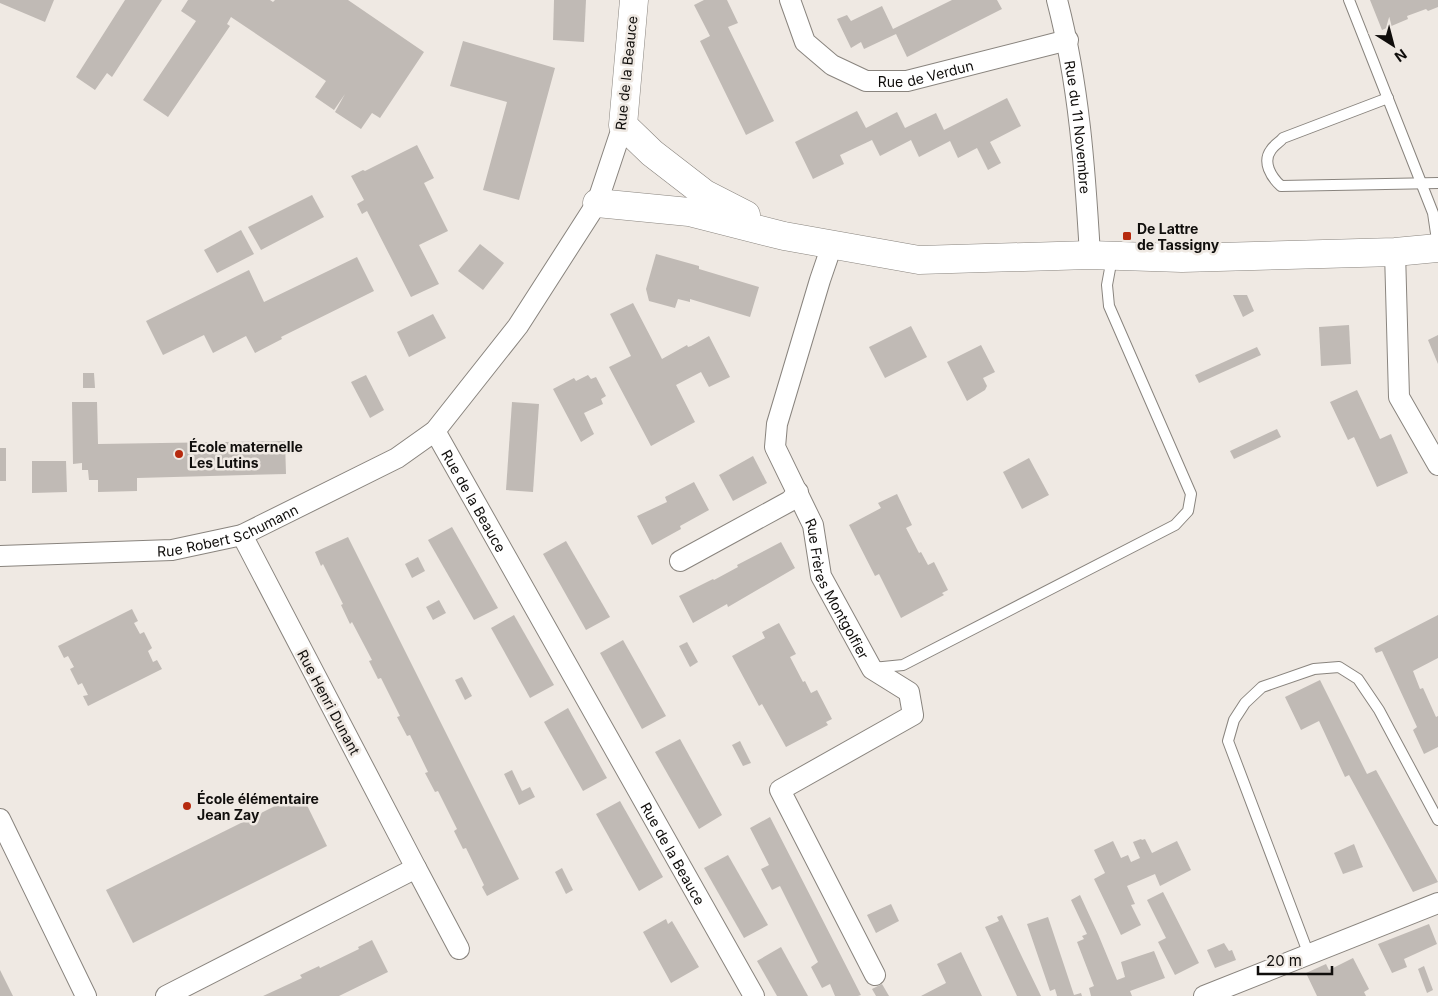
<svg xmlns="http://www.w3.org/2000/svg" width="1438" height="996" font-family="Inter,sans-serif">
<style>
.building{fill:#c0bab5}
.lines{fill:none;stroke-linecap:round;stroke-linejoin:round}
.lane-casing{stroke:#89847e;stroke-width:12}
.street-casing{stroke:#89847e;stroke-width:22}
.secondary-casing{stroke:#89847e;stroke-width:29}
.lane{stroke:#fff;stroke-width:10}
.street{stroke:#fff;stroke-width:20}
.secondary{stroke:#fff;stroke-width:28}
.poi-dot{fill:#b62a0e;stroke:#efe9e3;stroke-width:2}
.labels{text-anchor:middle;dominant-baseline:central;stroke-width:5;stroke-linejoin:round;paint-order:stroke}
.street-label{font-size:14px;fill:#100e0c;stroke:#efe9e3}
.poi-label{font-size:14px;font-weight:bold;fill:#100e0c;stroke:#efe9e3;text-anchor:start}
</style>
<rect width="100%" height="100%" fill="#efe9e3"/>
<g class="building">
<path d="M0,0H54L45,22L0,3Z"/>
<path d="M125,0H162L112,77L107,73L95,90L76,77Z"/>
<path d="M188,0H270L273,2L275,0H348L424,52L380,118L372,113L361,129L335,112L345,94L334,110L315,97L326,81L231,17L227,24L230,26L168,117L143,100L196,21L181,11Z"/>
<path d="M554,0H586L584,42L553,40Z"/>
<path d="M704,0H727L738,23L728,27L774,121L746,135L700,41L710,36L694,5Z"/>
<path d="M952,0H997L1002,9L907,57L896,34L864,49L861,42L851,48L837,19L847,15L851,21L882,6L893,29Z"/>
<path d="M1370,0H1438V7L1428,11L1426,9L1407,16L1408,19L1382,30Z"/>
<path d="M463,41L555,68L519,200L483,190L507,102L450,86Z"/>
<path d="M1007,98L1021,126L990,142L1001,163L988,170L977,148L958,158L950,141L919,157L911,140L880,156L872,140L840,155L844,164L813,179L795,142L857,111L866,128L897,112L905,128L936,113L944,130Z"/>
<path d="M417,145L434,178L424,183L448,231L419,245L439,284L411,297L367,211L362,214L357,204L364,200L351,176L363,170L365,171Z"/>
<path d="M312,195L324,217L261,250L248,227Z"/>
<path d="M241,230L254,254L217,273L204,250Z"/>
<path d="M480,244L504,263L483,290L458,271Z"/>
<path d="M656,254L699,266V269L759,287L750,317L690,299V302L678,299L675,308L649,301L646,289Z"/>
<path d="M357,257L374,291L281,337L282,339L255,353L246,336L213,353L204,335L163,355L146,321L249,270L264,302Z"/>
<path d="M1233,295H1247L1254,311L1243,317Z"/>
<path d="M633,303L662,359L687,345L688,347L691,346L709,336L730,377L709,387L701,372L676,385L695,422L651,446L609,367L631,356L610,314Z"/>
<path d="M433,314L446,338L409,357L397,332Z"/>
<path d="M1349,325L1351,364L1321,366L1319,327Z"/>
<path d="M911,326L927,357L885,378L869,347Z"/>
<path d="M1438,335V364L1428,340Z"/>
<path d="M981,345L995,372L983,378L987,386L985,390L967,401L947,362Z"/>
<path d="M1257,347L1261,355L1199,383L1195,375Z"/>
<path d="M83,373H94L95,388H83Z"/>
<path d="M366,375L384,410L370,418L351,382Z"/>
<path d="M588,375L591,379L596,377L606,396L601,399L603,404L584,413L594,434L581,442L553,389L574,378L576,381Z"/>
<path d="M1357,390L1380,439L1391,434L1408,473L1377,487L1354,437L1348,440L1330,402Z"/>
<path d="M72,402H97L98,444L285,441L286,474L137,478V491L98,492V480H89L88,470H82V463L73,464Z"/>
<path d="M512,402L539,404L533,492L506,490Z"/>
<path d="M1277,429L1281,437L1234,459L1230,451Z"/>
<rect x="0" y="448" width="6" height="33"/>
<path d="M753,456L767,483L733,501L719,475Z"/>
<path d="M1029,458L1049,495L1022,509L1003,472Z"/>
<path d="M32,461H66L67,492L32,493Z"/>
<path d="M694,482L709,510L680,526L681,529L652,545L637,516L667,502L665,497Z"/>
<path d="M897,494L912,525L906,528L919,553L921,552L928,565L934,562L948,590L942,593L944,595L901,618L879,574L875,576L849,525L881,508L878,503Z"/>
<path d="M452,527L498,608L474,620L428,540Z"/>
<path d="M348,537L519,879L487,896L482,887L484,885L466,848L463,849L454,831L457,829L438,791L435,792L425,773L428,772L410,735L407,736L397,717L400,716L381,678L378,679L369,661L372,660L352,622L350,624L341,605L343,604L323,564L321,566L315,552Z"/>
<path d="M566,541L610,617L586,630L543,554Z"/>
<path d="M781,542L795,568L728,607L727,604L693,623L679,596L713,579L714,580L738,567L737,565Z"/>
<path d="M418,557L425,571L412,578L405,564Z"/>
<path d="M439,600L446,613L433,620L426,607Z"/>
<path d="M132,609L138,621L134,623L140,634L144,632L152,648L148,651L153,662L157,660L162,669L88,706L83,696L88,695L82,683L78,685L70,669L74,667L68,656L64,658L58,646Z"/>
<path d="M514,615L554,685L530,698L491,628Z"/>
<path d="M1438,615V658L1413,671L1420,689L1423,688L1436,717L1438,716V747L1424,754L1413,730L1417,727L1382,651L1376,653L1374,648Z"/>
<path d="M779,623L796,654L790,657L803,682L805,681L811,693L817,690L832,719L826,722L828,725L786,747L762,704L759,706L732,656L765,638L762,632Z"/>
<path d="M623,640L666,716L642,729L600,653Z"/>
<path d="M687,642L698,662L690,667L679,646Z"/>
<path d="M462,677L472,696L465,700L455,680Z"/>
<path d="M1320,680L1367,774L1376,770L1438,882L1413,892L1349,775L1345,777L1319,721L1301,730L1285,697Z"/>
<path d="M568,708L607,778L583,791L544,722Z"/>
<path d="M680,739L722,815L699,829L655,752Z"/>
<path d="M740,741L751,763L743,766L732,745Z"/>
<path d="M512,770L522,791L530,787L535,797L519,805L504,774Z"/>
<path d="M301,793L327,846L133,943L106,890Z"/>
<path d="M620,801L663,877L639,891L596,814Z"/>
<path d="M770,817L861,995L858,996H835L830,984L822,988L811,967L818,962L780,886L772,890L761,869L769,865L750,828Z"/>
<path d="M1141,839L1142,840L1145,839L1152,853L1177,841L1191,870L1160,886L1155,874L1127,886L1135,904L1131,905L1141,925L1121,935L1094,879L1105,873L1094,850L1113,841L1121,858L1128,855L1131,862L1140,858L1133,842Z"/>
<path d="M1354,844L1363,867L1343,874L1334,853Z"/>
<path d="M728,855L768,925L744,938L704,868Z"/>
<path d="M562,868L573,890L566,894L555,872Z"/>
<path d="M1163,892L1199,963L1175,975L1158,942L1166,938L1147,900Z"/>
<path d="M1080,895L1098,934L1117,980L1125,977L1121,962L1154,951L1165,978L1130,991L1132,996H1091L1089,988L1094,986L1077,942L1084,939L1082,936L1087,934L1071,900Z"/>
<path d="M891,904L899,921L876,933L867,915Z"/>
<path d="M1002,915L1022,957L1041,996H1017L985,927L999,921L997,917Z"/>
<path d="M1048,917L1074,995L1081,993L1082,996H1057L1055,989L1050,991L1027,924Z"/>
<path d="M666,919L668,924L672,921L699,967L671,983L643,932Z"/>
<path d="M1429,924L1437,944L1404,959L1407,967L1392,973L1378,944Z"/>
<path d="M372,940L388,972L339,996H263L302,978L300,975L319,966L320,968L359,949L358,947Z"/>
<path d="M1224,943L1229,951L1232,950L1236,960L1215,968L1207,950Z"/>
<path d="M781,947L808,996H777L757,961Z"/>
<path d="M961,952L982,996H921L946,983L937,964Z"/>
<path d="M1353,958L1369,989L1364,992L1366,996H1317L1306,973L1326,964L1329,970Z"/>
<path d="M1424,966L1433,990L1427,993L1418,969Z"/>
<path d="M0,970L13,996H0Z"/>
<path d="M882,984L889,996H876L872,989Z"/>
</g>
<g class="lines">
<g class="lane-casing">
<g id="lane">
<path d="M1349,0L1433,213L1438,247"/>
<path d="M1388,98L1283,138C1280,142 1274,145 1271,150C1262,162 1271,177 1281,186L1438,183"/>
<path d="M873,668L903,665L1175,525L1188,511L1191,494L1109,306L1107,285L1112,258"/>
<path d="M1309,955L1228,741L1234,720L1245,703L1262,687L1314,669L1339,667L1358,679L1379,710L1438,820"/>
</g>
</g>
<g class="street-casing">
<g id="street">
<path id="s1" d="M790,0L805,42L832,65L866,81H907L1068,40"/>
<path id="s2" d="M1057,0C1079,84 1085,169 1090,255"/>
<path id="s3" d="M832,245L820,280L777,424L775,447L813,525L821,576L872,669L909,692L913,715L780,790L875,975"/>
<path d="M1395,252L1399,397L1438,465"/>
<path id="s4" d="M435,431L754,996"/>
<path id="s5" d="M0,556L172,550L242,535L397,458L435,431L518,326L597,203L623,125"/>
<path d="M680,561L790,501L798,492"/>
<path d="M0,819L86,996"/>
<path d="M416,868L459,949"/>
<path d="M166,996L416,868L242,535"/>
<path d="M1204,996L1438,903"/>
</g>
</g>
<g class="secondary-casing">
<g id="secondary">
<path d="M634,0L623,125L652,153L705,194L746,215"/>
<path d="M597,203L689,212L784,236L919,260L1090,255L1182,258L1395,252L1438,248"/>
</g>
</g>
<use href="#lane" class="lane"/>
<use href="#street" class="street"/>
<use href="#secondary" class="secondary"/>
</g>
<g class="poi-dot">
<rect x="1122" y="231" width="10" height="10" rx="2.5"/>
<circle cx="179" cy="454" r="5"/>
<circle cx="187" cy="806" r="5"/>
</g>
<g class="labels">
<g class="street-label">
<text stroke="none"><textPath href="#s1" startOffset="178">Rue de Verdun</textPath></text>
<text transform="translate(626 73) rotate(-84)">Rue de la Beauce</text>
<text stroke="none"><textPath href="#s2" startOffset="129">Rue du 11 Novembre</textPath></text>
<text stroke="none"><textPath href="#s4" startOffset="80">Rue de la Beauce</textPath></text>
<text stroke="none"><textPath href="#s5" startOffset="231">Rue Robert Schumann</textPath></text>
<text stroke="none"><textPath href="#s3" startOffset="366">Rue Frères Montgolfier</textPath></text>
<text transform="translate(329 702) rotate(62)">Rue Henri Dunant</text>
<text stroke="none"><textPath href="#s4" startOffset="485">Rue de la Beauce</textPath></text>
</g>
<g class="poi-label">
<text x="1137" y="228">De Lattre<tspan x="1137" dy="16">de Tassigny</tspan></text>
<text x="189" y="446">École maternelle<tspan x="189" dy="16">Les Lutins</tspan></text>
<text x="197" y="798">École élémentaire<tspan x="197" dy="16">Jean Zay</tspan></text>
</g>
</g>
<g transform="translate(1393 45) rotate(144)" stroke="#efe9e3" stroke-width="4" paint-order="stroke">
<path d="M0-4L9 19L0 12L-9 19Z" fill="#100e0c"/>
<text y="-8" font-size="14" font-weight="bold" text-anchor="middle" fill="#100e0c">N</text>
</g>
<path d="M1258 966v8h74v-8" fill="none" stroke="#100e0c" stroke-width="2.5"/>
<text x="1266" y="966" font-size="15" fill="#100e0c" stroke="#efe9e3" stroke-width="4" paint-order="stroke">20 m</text>
</svg>
